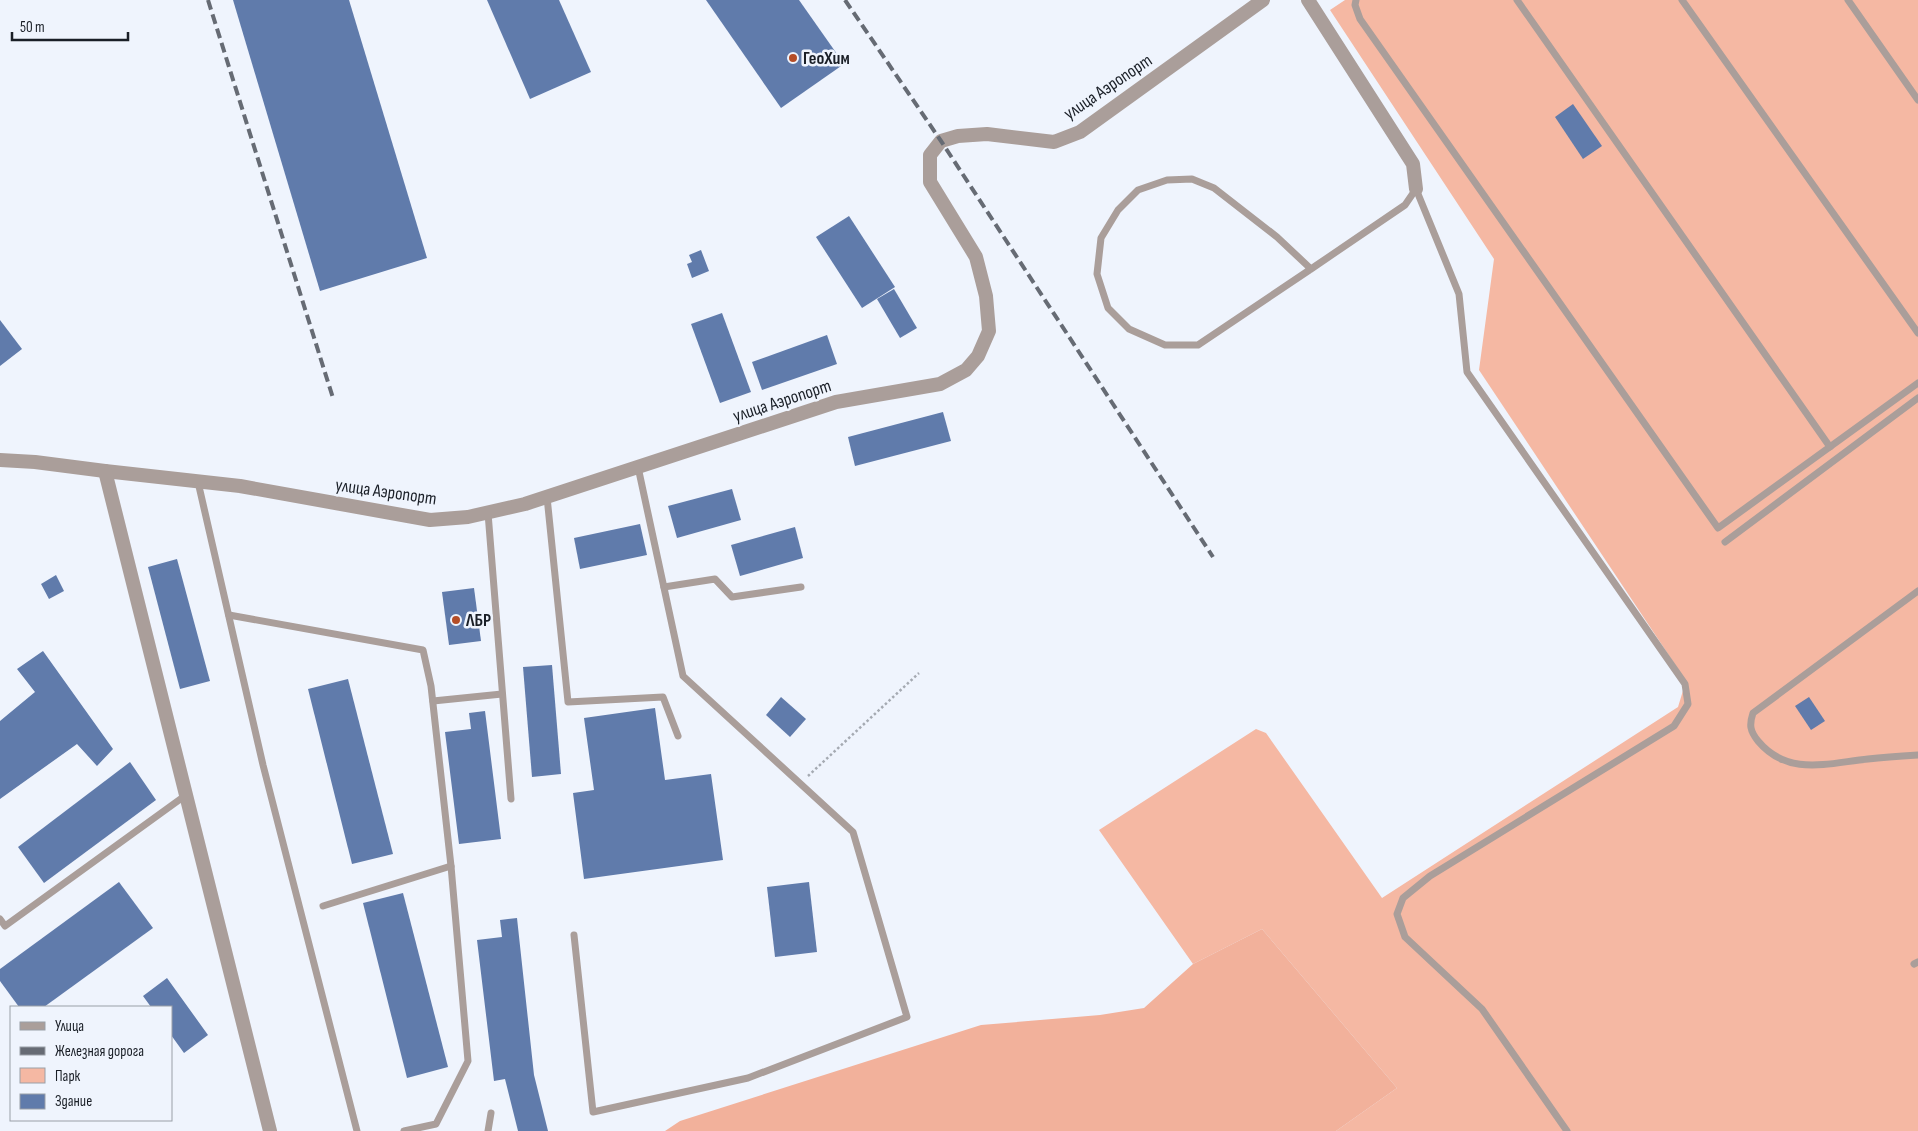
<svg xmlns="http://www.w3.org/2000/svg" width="1918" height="1131" font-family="'Sofia Sans Condensed',sans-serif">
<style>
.green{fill:#f5b8a3}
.forest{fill:#f2b19b}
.building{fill:#607bab}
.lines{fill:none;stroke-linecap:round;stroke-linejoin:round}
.path{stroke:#a5aab2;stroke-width:2.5;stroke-dasharray:2.5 2.5;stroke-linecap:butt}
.service{stroke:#aa9e9a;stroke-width:7}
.minor{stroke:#aa9e9a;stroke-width:14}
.rail{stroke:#666b74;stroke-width:4;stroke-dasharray:10 5;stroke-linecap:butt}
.poi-dot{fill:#b44d27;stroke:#eff4fd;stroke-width:2}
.labels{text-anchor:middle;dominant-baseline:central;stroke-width:5;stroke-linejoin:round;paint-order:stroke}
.poi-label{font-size:18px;font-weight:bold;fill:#1a1f27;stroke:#eff4fd;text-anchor:start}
.street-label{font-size:18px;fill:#1a1f27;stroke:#eff4fd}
</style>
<rect width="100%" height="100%" fill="#eff4fd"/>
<path class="green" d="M1345,0H1918V1131H1336L1397,1088L1262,929L1193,964L1099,830L1256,729L1266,733L1382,898L1678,707L1685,684H1688L1479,370L1494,259L1330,10Z"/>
<path class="forest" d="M1262,929L1397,1088L1336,1131H665L680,1121L981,1025L1100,1015L1144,1008L1193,964Z"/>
<g class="building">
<path d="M233,0H349L427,258L320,291Z"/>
<path d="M487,0H559L591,72L530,99Z"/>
<path d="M706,0H799L844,64L781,108Z"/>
<path d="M1573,104L1602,146L1583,159L1555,117Z"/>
<path d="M849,216L895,287L862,308L816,237Z"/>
<path d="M701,250L709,271L692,278L687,264L692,262L689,255Z"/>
<path d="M894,289L917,328L900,338L877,299Z"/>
<path d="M722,313L751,392L720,403L691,324Z"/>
<path d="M0,320L22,349L0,366Z"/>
<path d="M827,335L837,364L762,390L752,362Z"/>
<path d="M943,412L951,441L855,466L848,437Z"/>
<path d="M732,489L741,520L677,538L668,506Z"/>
<path d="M640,524L647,555L580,569L574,538Z"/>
<path d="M795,527L803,558L740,576L731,545Z"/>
<path d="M177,559L210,681L180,689L148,567Z"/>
<path d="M56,575L64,591L49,599L41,584Z"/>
<path d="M474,588L481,641L449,645L442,592Z"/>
<path d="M43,651L113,749L97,766L77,744L0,799V721L35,692L17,669Z"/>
<path d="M552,665L561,774L532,777L523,667Z"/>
<path d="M348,679L393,854L352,864L308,689Z"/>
<path d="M781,697L806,719L790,737L766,715Z"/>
<path d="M1809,697L1825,721L1811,730L1795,706Z"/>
<path d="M655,708L665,780L711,774L723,860L584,879L573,793L594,790L584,718Z"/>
<path d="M485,711L501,839L459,844L445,732L471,729L469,713Z"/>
<path d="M130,762L156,800L44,883L18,847Z"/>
<path d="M119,882L153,928L44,1007H19L0,981V969Z"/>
<path d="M809,882L817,952L775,957L767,887Z"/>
<path d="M403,893L448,1067L407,1078L363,903Z"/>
<path d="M517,918L534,1075L548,1131H518L505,1079L494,1081L477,940L502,937L500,920Z"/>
<path d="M167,978L208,1035L184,1053L171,1035V1007H151L143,996Z"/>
</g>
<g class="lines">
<path class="path" d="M808,776L919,673"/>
<g class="service">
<path d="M1356,0L1355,5L1360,19L1718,528L1918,383"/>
<path d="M1517,0L1830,447"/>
<path d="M1682,0L1918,333"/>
<path d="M1848,0L1918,100"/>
<path d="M1416,189L1459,294L1467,372L1685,684L1688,704L1674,726L1430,876L1403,898L1397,914L1405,937L1482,1009L1567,1131"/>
<path d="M1311,269L1277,237L1214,188L1192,179L1167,180L1138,190L1118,210L1101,238L1097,274L1108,308L1129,329L1165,345H1198L1311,269L1405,205L1416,189"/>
<path d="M198,482L263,765L357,1131"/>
<path d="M547,497L568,702L663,697L678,736"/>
<path d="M488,513L511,799"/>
<path d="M1725,542L1918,398"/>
<path d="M664,587L715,579L732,597L801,587"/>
<path d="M1918,591L1753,713C1749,725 1750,731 1758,741C1788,777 1828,763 1868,759C1885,757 1901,756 1918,755"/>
<path d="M229,615L423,650L431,686L451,866L468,1061L436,1124L404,1131"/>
<path d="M433,701L502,694"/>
<path d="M323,906L451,866"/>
<path d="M0,919L5,926L186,795"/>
<path d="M574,935L593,1112L748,1078L907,1017L853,832L683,676L638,467"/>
<path d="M1914,964L1918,962"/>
<path d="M488,1131L491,1113"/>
</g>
<g class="minor">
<path d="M1308,0L1413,164L1416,189"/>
<path d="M0,460L35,462L105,471L240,486L430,520L468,517L525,504L836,402L940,384L966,370L978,356L989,331L986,296L976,257L930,182V155L941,141L958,136L987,134L1054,142L1080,132L1263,0"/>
<path d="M105,471L270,1131"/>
</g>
<g class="rail">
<path d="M208,0L333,398"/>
<path d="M845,0L941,141L1213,557"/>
</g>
</g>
<g class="poi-dot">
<circle cx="793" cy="58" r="5"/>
<circle cx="456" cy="620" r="5"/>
</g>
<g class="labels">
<g class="poi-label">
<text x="803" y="58">ГеоХим</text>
<text x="466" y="620">ЛБР</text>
</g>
<g class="street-label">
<text transform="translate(1108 87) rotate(-34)">улица Аэропорт</text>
<text transform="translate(782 401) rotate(-18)">улица Аэропорт</text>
<text transform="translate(386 492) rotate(8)">улица Аэропорт</text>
</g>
</g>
<rect x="10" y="1006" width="162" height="115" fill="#eff4fd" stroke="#9a9fa7"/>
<rect x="20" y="1022" width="25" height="8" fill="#aa9e9a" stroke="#9a9fa7"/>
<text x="55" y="1031" font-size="15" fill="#1a1f27">Улица</text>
<rect x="20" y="1047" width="25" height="8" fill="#666b74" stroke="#9a9fa7"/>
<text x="55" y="1056" font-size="15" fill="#1a1f27">Железная дорога</text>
<rect x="20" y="1068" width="25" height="15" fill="#f5b8a3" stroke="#9a9fa7"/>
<text x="55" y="1081" font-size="15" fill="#1a1f27">Парк</text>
<rect x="20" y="1094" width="25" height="15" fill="#607bab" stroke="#9a9fa7"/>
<text x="55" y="1106" font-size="15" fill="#1a1f27">Здание</text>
<path d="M12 32v8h116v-8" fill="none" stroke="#1a1f27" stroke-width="2.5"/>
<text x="20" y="32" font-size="15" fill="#1a1f27" stroke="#eff4fd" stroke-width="4" paint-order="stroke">50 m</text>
</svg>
